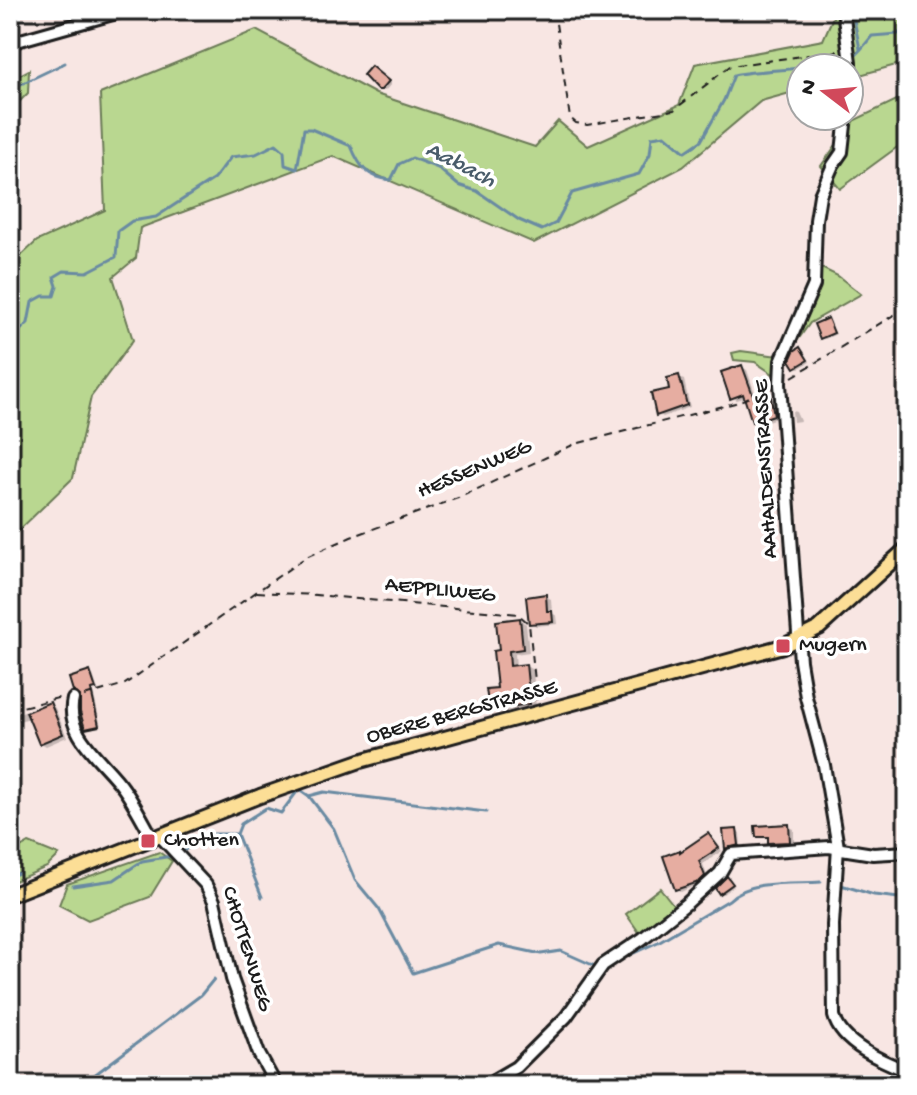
<svg xmlns="http://www.w3.org/2000/svg" width="917" height="1095" font-family="'Gochi Hand',sans-serif">
<style>
.green{fill:#b9d790;stroke:#6a7a56;stroke-width:2}
.shadow{fill:#0003}
.lines{fill:none;stroke-linecap:round;stroke-linejoin:round}
.stream{stroke:#698aa2;stroke-width:3}
.building{fill:#e6ada1;stroke:#1c1c1c;stroke-width:2}
.minor-casing{stroke:#1c1c1c;stroke-width:16}
.major-casing{stroke:#1c1c1c;stroke-width:18}
.path{stroke:#1c1c1c;stroke-width:2;stroke-dasharray:8 6;stroke-linecap:butt}
.minor{stroke:#fff;stroke-width:10}
.major{stroke:#fcde96;stroke-width:12}
.poi-dot{fill:#d1495b;stroke:#fff;stroke-width:3}
.labels{text-anchor:middle;dominant-baseline:central;stroke-width:7;stroke-linejoin:round;paint-order:stroke}
.street-label{font-size:22px;fill:#1c1c1c;stroke:#fff}
.poi-label{font-size:22px;fill:#1c1c1c;stroke:#fff;text-anchor:start}
.water-label{font-size:24px;font-style:italic;fill:#495c6a;stroke:#fff}
</style>
<rect width="100%" height="100%" fill="#f8e6e3"/>
<filter id="ink" filterUnits="userSpaceOnUse"><feTurbulence type="fractalNoise" baseFrequency=".0125" numOctaves="2"/><feDisplacementMap in="SourceGraphic" scale="16" xChannelSelector="R" yChannelSelector="G"/><feConvolveMatrix kernelMatrix="1 2 1 2 8 2 1 2 1" color-interpolation-filters="sRGB"/></filter>
<g filter="url(#ink)">
<g class="green">
<path d="M836,10H907V62L849,78V68H801V90L761,101L683,167L534,243L333,156L140,228L136,258L113,277L133,340L91,397L73,478L10,539V266L37,241L105,210L100,94L256,30L376,94L535,147L558,121L588,146L679,105L695,64L823,40Z"/>
<path d="M29,70L28,93L10,111V80Z"/>
<path d="M907,95V140L840,189L821,166L853,121Z"/>
<path d="M811,263L838,276L861,294L810,323L785,358L787,369L776,376L755,362L734,360L732,353L741,351L778,356L810,300Z"/>
<path d="M29,843L59,855L47,867L10,883V854Z"/>
<path d="M159,852L172,861L150,897L88,920L59,905L67,884Z"/>
<path d="M660,888L676,908L641,935L626,914Z"/>
</g>
<g class="shadow">
<path d="M375,71L391,84L385,91L378,88Z"/>
<path d="M828,320L836,334L825,339L822,337Z"/>
<path d="M800,349L810,362L799,368L796,367Z"/>
<path d="M742,367L747,370L757,399L770,395L775,398L779,417L759,424L754,421L746,397L737,400L732,397Z"/>
<path d="M679,378L684,380L690,407L663,417L658,414Z"/>
<path d="M792,411L796,412L800,421L793,422Z"/>
<path d="M545,596L551,599L552,613L557,616L558,624L536,626L531,623Z"/>
<path d="M520,620L526,624L529,652L515,654L516,667L526,666L533,670L536,707L497,712L490,708L499,690L501,652Z"/>
<path d="M90,673L93,675L98,690L93,691L101,727L90,729L87,727Z"/>
<path d="M50,704L55,708L67,737L46,746L41,743L30,718L19,721L14,714Z"/>
<path d="M788,826L794,829V844L775,845L770,842V839L758,836Z"/>
<path d="M737,831L740,833L741,847L730,849L727,848Z"/>
<path d="M709,835L722,851L703,864L708,879L681,892L677,889L682,853Z"/>
<path d="M728,879L734,886L723,894L720,892Z"/>
</g>
<g class="lines">
<g class="stream">
<path d="M852,10L860,49"/>
<path d="M10,92L17,86L65,63"/>
<path d="M10,340L28,323L32,302L43,296H54L57,286L54,277L64,271L87,272L116,257L118,231L132,221L156,217L214,179L231,157L256,154L276,144L284,151L285,165L297,169L304,129H311L351,146C360,168 367,177 391,180L399,164L412,158L438,168L458,185L477,191L519,220L542,230L556,223L572,193L639,174L650,154L652,137L665,135L685,152L701,141L724,100L734,75C765,68 831,71 855,55C861,50 867,42 872,36L898,34L907,25"/>
<path d="M309,796L324,792L486,812"/>
<path d="M237,834L262,897"/>
<path d="M181,852L213,834H237L241,824L266,808L281,813L299,789L309,796L334,829L355,880L379,909L413,973L499,945L541,954L561,951L597,967"/>
<path d="M10,876L19,873"/>
<path d="M841,885L874,895L907,899"/>
<path d="M73,886L114,880L142,861L172,856"/>
<path d="M621,959L658,942L729,900C750,879 793,884 821,882"/>
<path d="M81,1085L201,995L214,979"/>
</g>
</g>
<g class="building">
<path d="M371,66L389,81L381,90H377L363,75Z"/>
<path d="M828,318L834,333L820,339L814,324Z"/>
<path d="M800,347L808,360L795,368L790,360L794,351Z"/>
<path d="M742,365L754,398L770,393L774,415L752,422L743,394L730,399L721,372Z"/>
<path d="M679,375L687,405L656,416L651,393L669,389L667,378Z"/>
<path d="M546,594L547,611H552L553,622L529,624L526,597Z"/>
<path d="M520,618L523,649L509,651L510,666L526,664L530,704L489,710L486,689L497,688L493,651L499,650L496,621Z"/>
<path d="M90,671L96,689L91,690L99,726L85,729L80,712V696L73,691L69,678Z"/>
<path d="M50,702L63,734L39,744L26,712Z"/>
<path d="M789,824L790,842L768,843V837H756L755,826Z"/>
<path d="M737,829L739,845L725,849L723,830Z"/>
<path d="M708,833L719,848L699,861L705,876L699,882L675,890L663,856L680,850V852Z"/>
<path d="M727,876L733,884L719,894L715,888Z"/>
</g>
<g class="lines">
<g class="minor-casing">
<g id="minor">
<path d="M843,10L850,62L849,79"/>
<path d="M10,43L127,10"/>
<path d="M846,116L842,152L833,165L820,195L816,220L814,285L781,361L780,384L800,661L806,697L824,765L838,847L833,925L834,1016C841,1044 882,1061 907,1071"/>
<path d="M73,699C64,736 105,761 124,789C135,805 144,822 153,839"/>
<path d="M160,836L206,885L214,901L232,979L259,1054L276,1085"/>
<path d="M485,1085L516,1067L566,1017L603,965L642,939L686,904L720,873L731,854L829,847L873,854L907,852"/>
</g>
</g>
<g class="major-casing">
<path id="major" d="M10,895L260,796L360,761L783,646L819,628L907,548"/>
</g>
<g class="path">
<path d="M554,10L570,118L576,123L587,125L674,110L730,66L838,51"/>
<path d="M792,377L907,307"/>
<path d="M257,592L316,595L518,614L529,624L537,700"/>
<path d="M84,696L125,684L306,557L351,537L458,498L575,444L735,403L769,389"/>
<path d="M10,710L62,697"/>
</g>
<use href="#minor" class="minor"/>
<use href="#major" class="major"/>
</g>
</g>
<g class="poi-dot">
<rect x="775" y="638" width="16" height="16" rx="4"/>
<rect x="140" y="833" width="16" height="16" rx="4"/>
</g>
<g class="labels">
<g class="street-label">
<text transform="translate(767 469) rotate(-93)">AAHALDENSTRASSE</text>
<text transform="translate(475 470) rotate(-23)">HESSENWEG</text>
<text transform="translate(440 591) rotate(6)">AEPPLIWEG</text>
<text transform="translate(462 713) rotate(-15)">OBERE BERGSTRASSE</text>
<text transform="translate(246 949) rotate(73)">CHOTTENWEG</text>
</g>
<g class="poi-label">
<text x="799" y="646">Mugern</text>
<text x="164" y="841">Chotten</text>
</g>
<g class="water-label">
<text transform="translate(460 166) rotate(27)">Aabach</text>
</g>
</g>
<rect width="917" height="1095" fill="none" stroke="#fff" stroke-width="40"/>
<rect x="20" y="20" width="877" height="1055" fill="none" stroke="#1c1c1c" stroke-width="3" filter="url(#ink)"/>
<g transform="translate(825 92) rotate(286)"><circle r="38" fill="#ffffff" stroke="#a4a4a4" stroke-width="2"/>
<path d="M0-6L14 30L0 20L-14 30Z" fill="#d1495b"/>
<text y="-12" font-size="22" font-weight="bold" text-anchor="middle" fill="#1c1c1c">N</text>
</g>
</svg>
